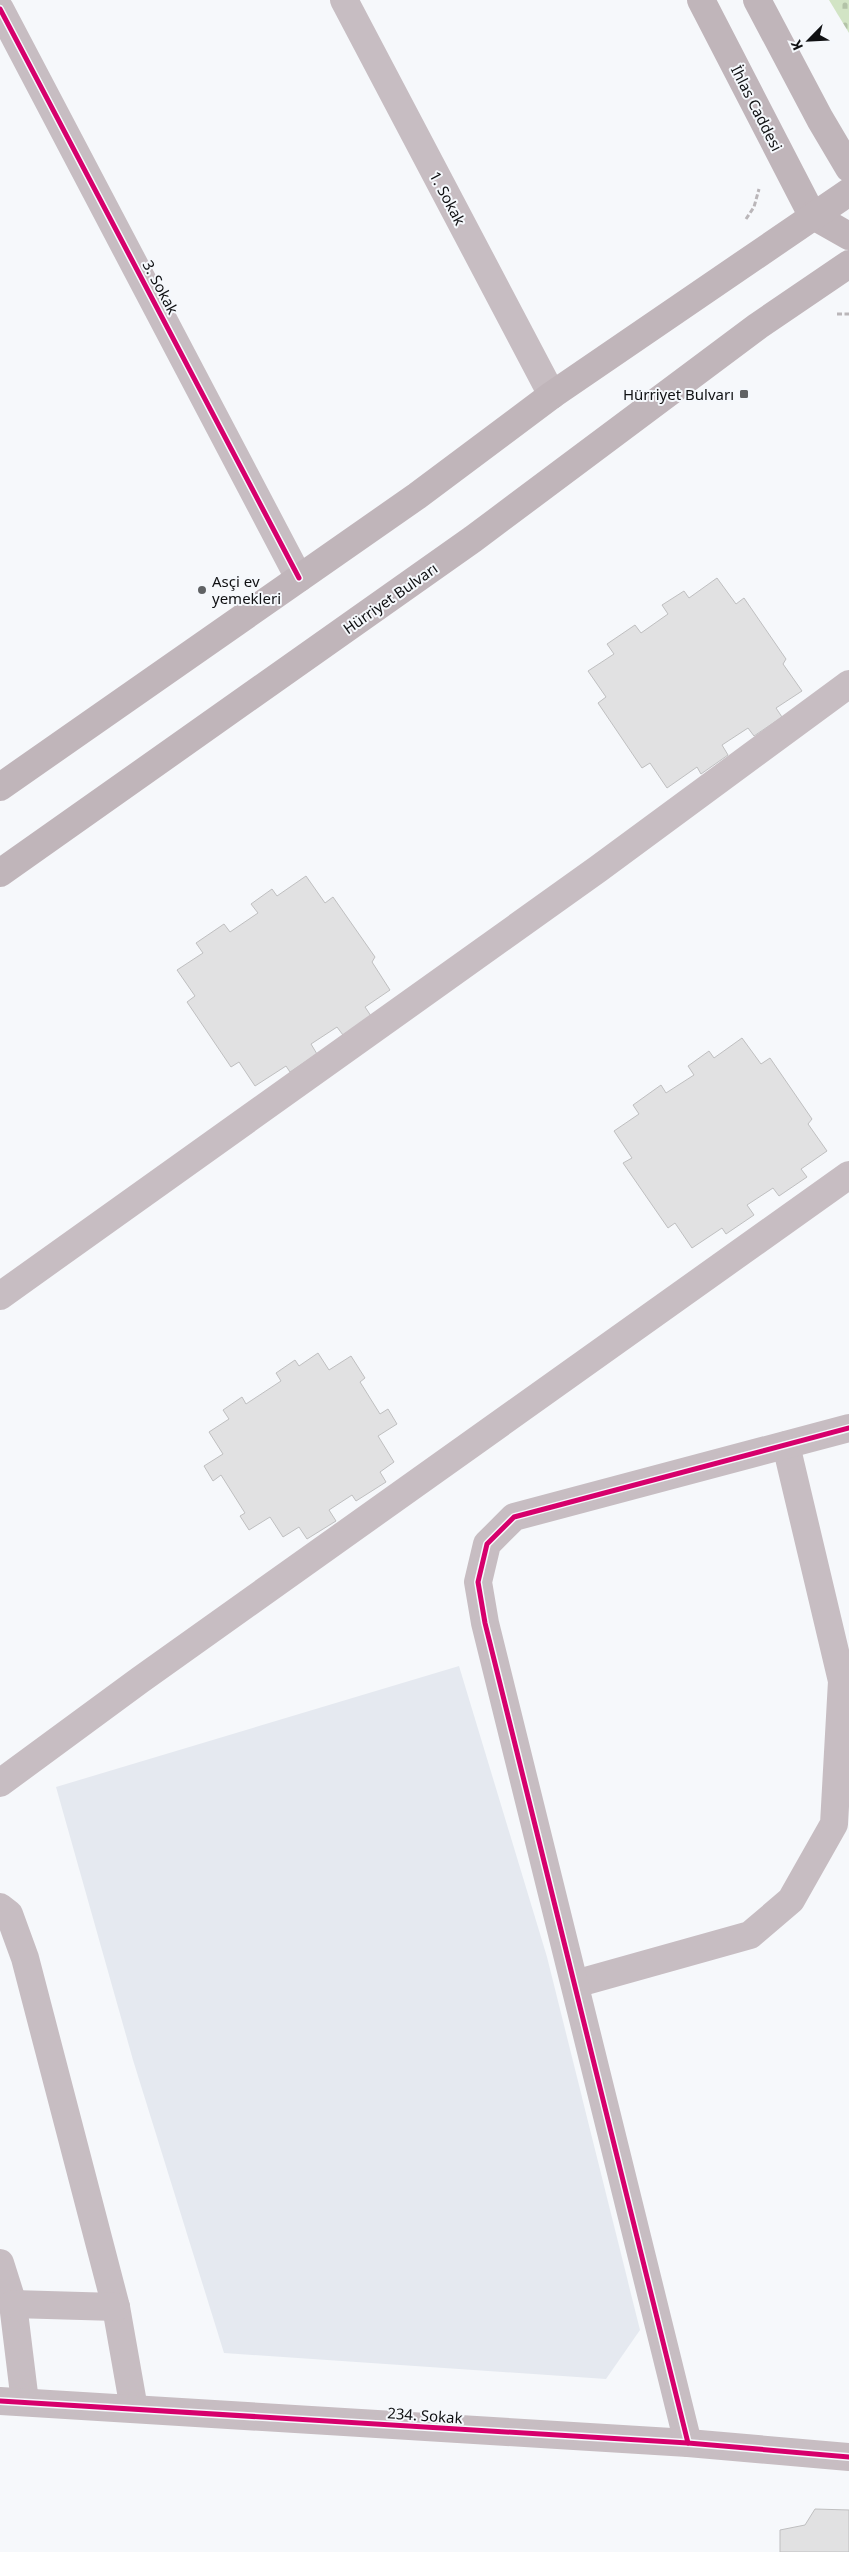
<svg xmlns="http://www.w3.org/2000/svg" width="849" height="2552" font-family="'Noto Sans',sans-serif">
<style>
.built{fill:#e5e9f0}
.cemetery{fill:url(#cemetery-stones)}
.building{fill:#e1e1e2;stroke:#bfbfc0}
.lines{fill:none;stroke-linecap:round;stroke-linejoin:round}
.path{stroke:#bab6b9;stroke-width:3;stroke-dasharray:5 2.5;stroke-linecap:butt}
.minor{stroke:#c7bdc2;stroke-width:28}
.major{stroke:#c0b5ba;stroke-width:28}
.cycleway-casing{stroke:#f5f8fc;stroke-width:8}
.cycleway{stroke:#d6006c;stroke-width:5}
.poi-dot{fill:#606264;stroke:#f5f8fc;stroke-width:2}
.labels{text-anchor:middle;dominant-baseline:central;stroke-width:4;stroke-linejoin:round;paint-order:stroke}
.street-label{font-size:15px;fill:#101113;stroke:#f5f8fc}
.poi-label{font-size:15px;fill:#101113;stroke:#f5f8fc;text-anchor:end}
</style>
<defs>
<pattern id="cemetery-stones" width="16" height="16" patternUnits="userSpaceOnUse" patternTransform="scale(1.25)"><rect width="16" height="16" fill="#d2e4c5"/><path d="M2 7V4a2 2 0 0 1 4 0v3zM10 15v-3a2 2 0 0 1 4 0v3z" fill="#b3c3a8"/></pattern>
</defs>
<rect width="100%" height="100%" fill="#f6f8fb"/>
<path class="built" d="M459,1666L547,1957L640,2330L606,2379L224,2353L133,2060L56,1787Z"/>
<path class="cemetery" d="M829,0H849V33Z"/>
<g class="building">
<path d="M717,578L736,604L744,598L786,659L783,664L802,691L776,708L782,717L754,736L748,728L722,745L728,755L701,774L697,767L667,788L650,763L642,768L598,703L606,697L588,671L614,654L607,644L635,625L641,633L668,614L662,605L684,591L689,598Z"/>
<path d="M306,876L325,903L333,897L375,957L372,962L390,990L365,1007L371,1016L343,1035L337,1027L311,1044L317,1054L290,1072L286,1066L255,1086L239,1062L231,1067L187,1002L195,996L177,970L203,953L196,943L224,924L230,932L258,913L251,904L272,889L277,896Z"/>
<path d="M742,1038L761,1064L770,1058L812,1119L808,1124L827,1151L801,1169L807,1177L779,1196L773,1188L747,1205L754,1215L726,1234L722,1228L692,1248L675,1223L668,1228L623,1163L632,1158L614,1131L639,1114L633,1105L661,1085L666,1093L694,1075L688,1066L709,1051L714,1058Z"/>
<path d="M318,1353L329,1370L351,1356L365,1378L360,1382L380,1414L388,1409L397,1424L378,1436L394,1462L380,1472L386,1482L356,1501L352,1495L329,1510L336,1521L307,1539L299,1527L283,1537L270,1517L249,1530L240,1516L245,1513L221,1475L213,1481L204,1466L223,1454L209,1432L229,1419L223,1410L242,1397L246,1404L281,1381L276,1373L295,1360L299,1366Z"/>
<path d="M815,2509L849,2510V2552H780V2530L805,2525Z"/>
</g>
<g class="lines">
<g class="path">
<path d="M746,219L754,207L759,189"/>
<path d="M837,314H849"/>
</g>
<g class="minor">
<path d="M344,0L552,395"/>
<path d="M0,9L299,578"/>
<path d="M0,1296L598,869L849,684"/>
<path d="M0,1783L140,1680L849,1175"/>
<path d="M0,1907L9,1914L25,1958L116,2307L134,2409"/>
<path d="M575,1984L750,1935L791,1900L834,1824L842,1681L786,1445"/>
<path d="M0,2263L13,2304L25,2402"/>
<path d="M13,2304L116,2307"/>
<path d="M0,2401L688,2443L849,2457"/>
<path d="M688,2443L485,1623L478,1582L487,1544L514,1517L849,1428"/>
</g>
<g class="major">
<path d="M701,0L812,215"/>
<path d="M757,0L820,119L849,168"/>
<path d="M812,215L849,236"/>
<path d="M0,787L417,496L552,395L849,192"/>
<path d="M0,873L473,539L758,326L849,264"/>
</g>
<g class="cycleway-casing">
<g id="cycleway">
<path d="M0,9L299,578"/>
<path d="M0,2401L688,2443L849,2457"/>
<path d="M688,2443L485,1623L478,1582L487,1544L514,1517L849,1428"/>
</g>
</g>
<use href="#cycleway" class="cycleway"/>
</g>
<g class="poi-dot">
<rect x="739" y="389" width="10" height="10" rx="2.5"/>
<circle cx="202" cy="590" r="5"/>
</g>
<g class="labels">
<g class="street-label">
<text transform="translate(757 108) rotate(63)">İhlas Caddesi</text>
<text transform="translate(448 198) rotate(62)">1. Sokak</text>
<text transform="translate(161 287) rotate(62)">3. Sokak</text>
<text transform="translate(390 598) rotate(-35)">Hürriyet Bulvarı</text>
<text transform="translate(425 2415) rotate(4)">234. Sokak</text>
</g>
<g class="poi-label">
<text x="734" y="394">Hürriyet Bulvarı</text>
<text x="212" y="581" text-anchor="start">Asçi ev<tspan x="212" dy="17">yemekleri</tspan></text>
</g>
</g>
<g transform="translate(809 40) rotate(246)" stroke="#f5f8fc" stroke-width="4" paint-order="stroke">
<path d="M0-4L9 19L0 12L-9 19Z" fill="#101113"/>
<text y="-8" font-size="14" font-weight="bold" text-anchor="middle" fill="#101113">K</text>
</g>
</svg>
